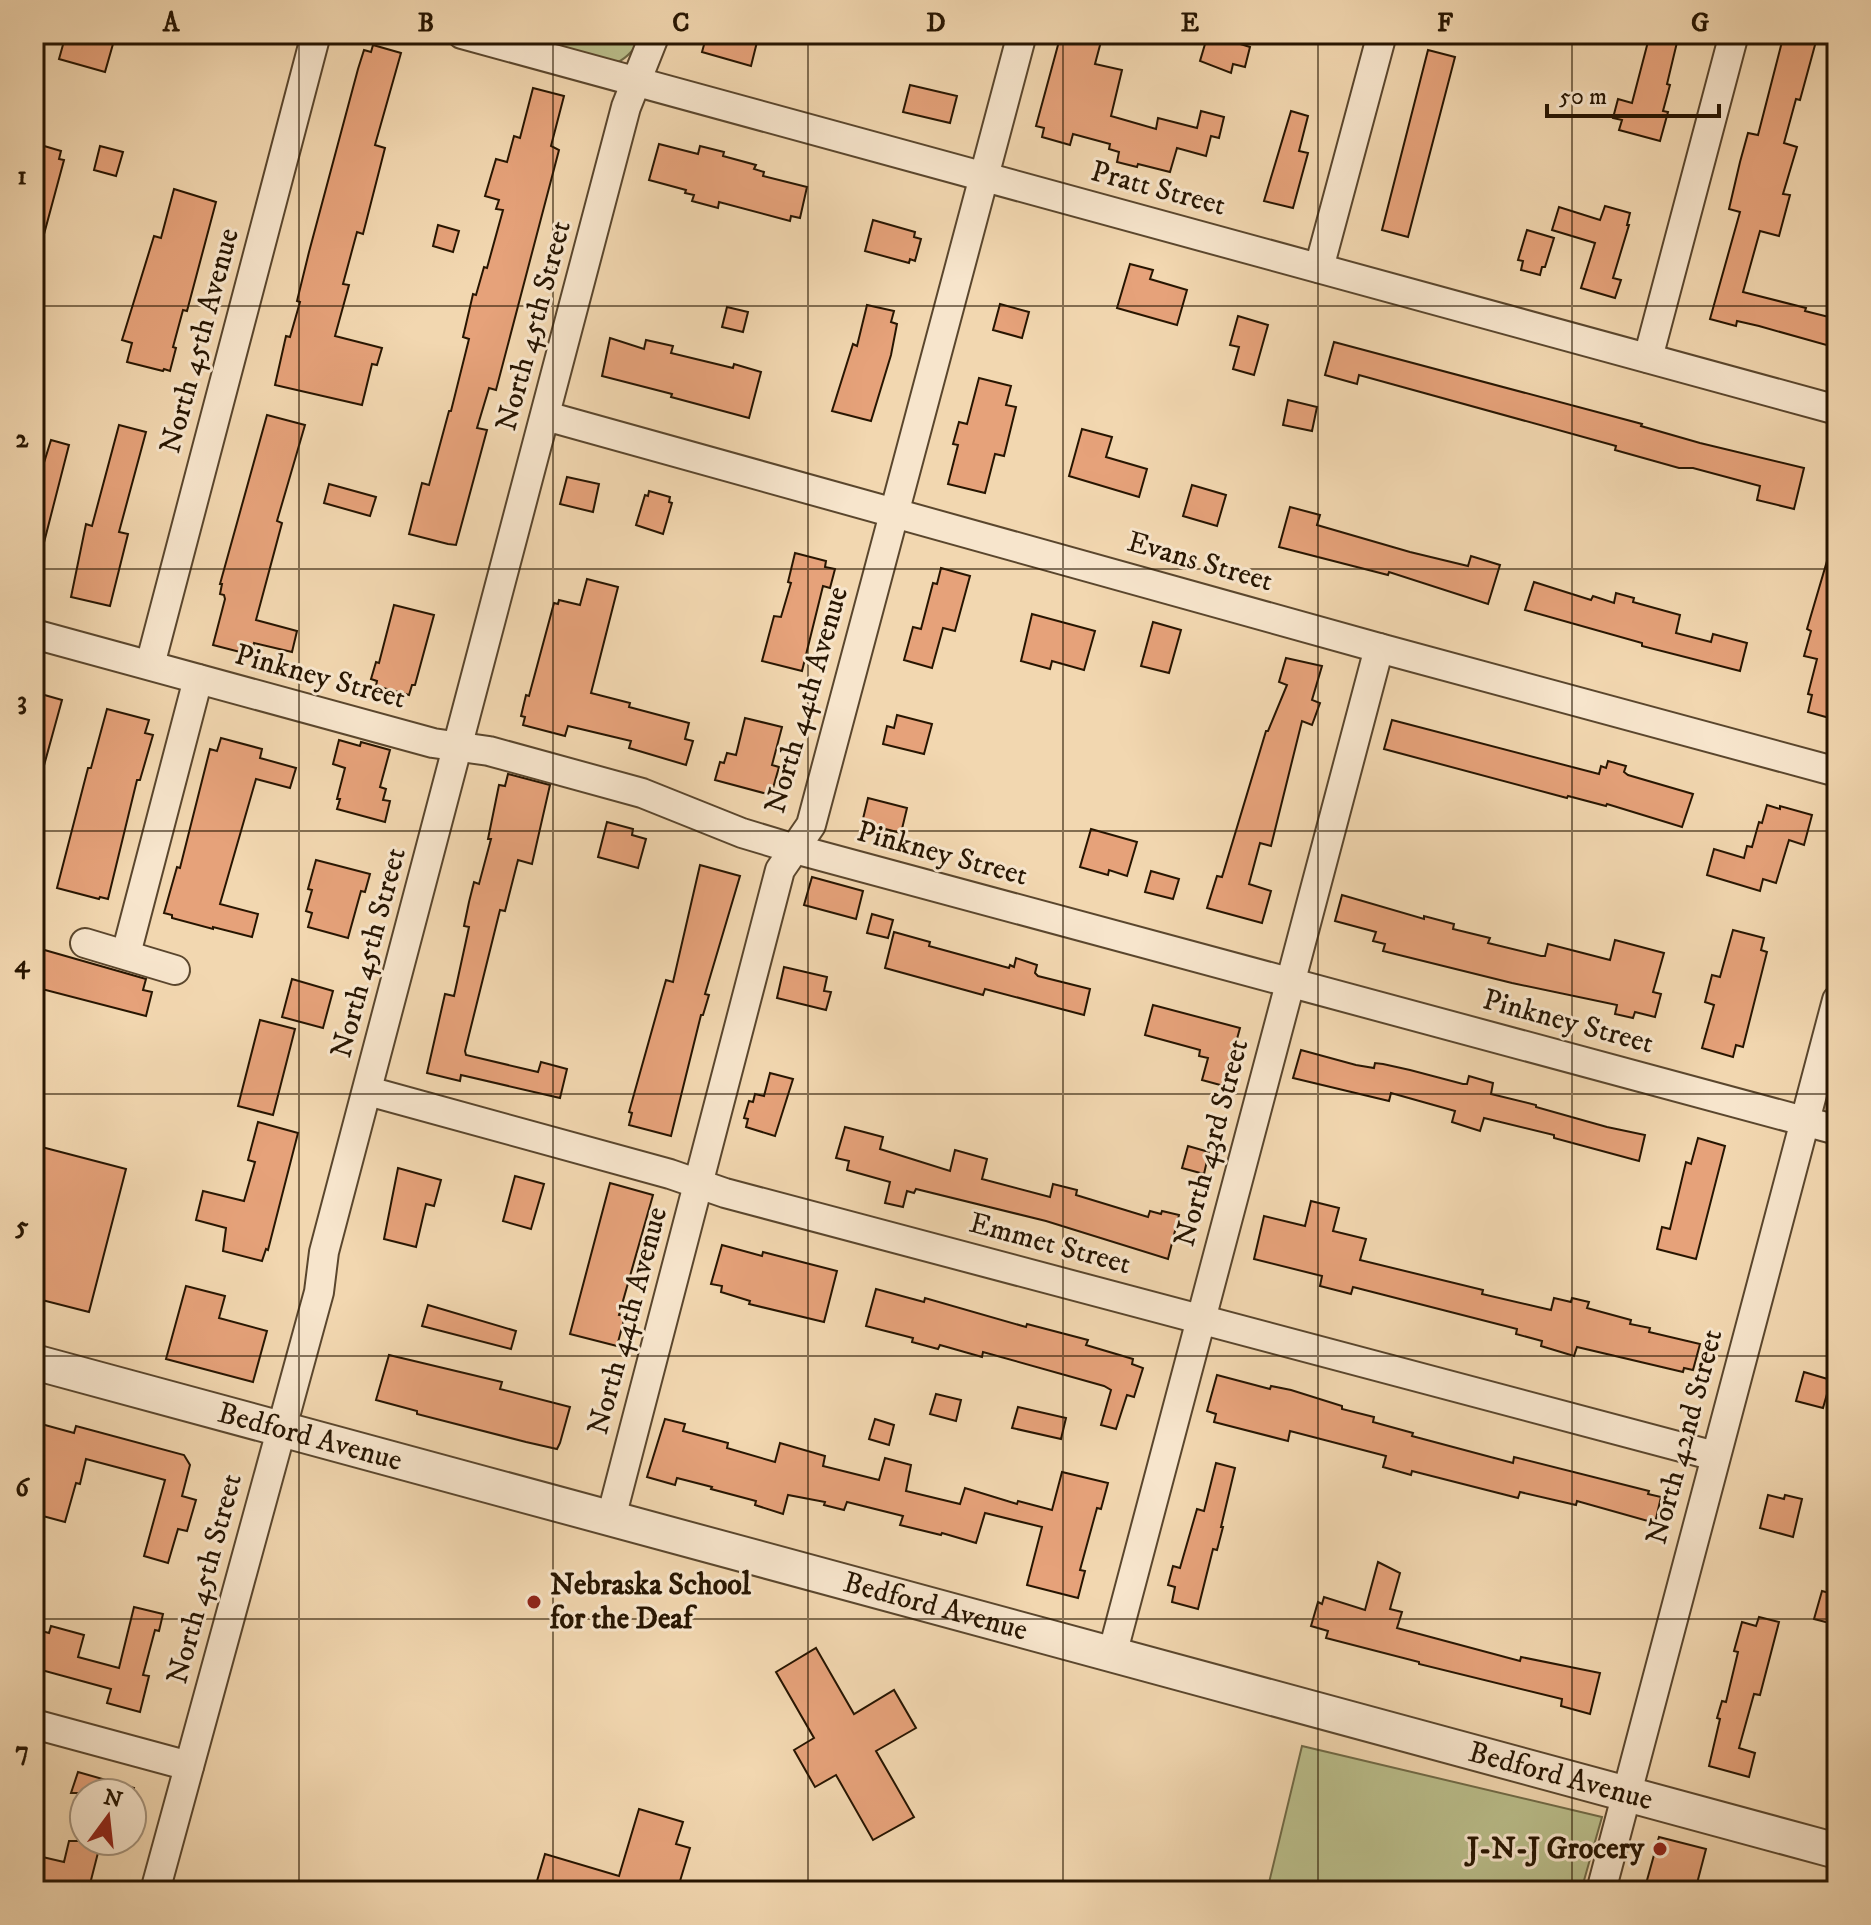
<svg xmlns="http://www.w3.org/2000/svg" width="1871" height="1925" font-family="'IM FELL DW Pica',serif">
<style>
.green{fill:#babe8b;stroke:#706a46;stroke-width:2}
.building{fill:#e6a27a;stroke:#271501;stroke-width:2}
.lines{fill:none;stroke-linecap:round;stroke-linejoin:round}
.minor-casing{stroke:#5a462d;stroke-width:32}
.tertiary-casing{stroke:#5a462d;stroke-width:38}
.minor{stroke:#f7e5cc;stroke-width:28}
.tertiary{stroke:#f7e5cc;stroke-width:34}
.grid{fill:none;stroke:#271501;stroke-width:2;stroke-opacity:0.55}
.poi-dot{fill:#8f2418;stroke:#f7e5cc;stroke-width:3}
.labels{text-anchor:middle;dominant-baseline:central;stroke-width:6;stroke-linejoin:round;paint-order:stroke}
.street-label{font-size:30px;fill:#271501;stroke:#f7e5cc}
.poi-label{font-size:30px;font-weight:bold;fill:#271501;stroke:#f7e5cc;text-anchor:start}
.neatline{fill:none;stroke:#271501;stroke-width:3}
.grid-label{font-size:26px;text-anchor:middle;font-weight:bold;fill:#271501}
</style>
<rect width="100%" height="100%" fill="#f2d7b0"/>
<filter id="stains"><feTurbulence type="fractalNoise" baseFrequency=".0025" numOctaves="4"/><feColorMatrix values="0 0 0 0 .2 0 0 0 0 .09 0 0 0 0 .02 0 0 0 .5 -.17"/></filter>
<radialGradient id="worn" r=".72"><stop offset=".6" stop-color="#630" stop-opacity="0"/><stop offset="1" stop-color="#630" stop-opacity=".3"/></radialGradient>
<g class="green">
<path d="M497,34H643C638,45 628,58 616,63Z"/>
<path d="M1302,1746L1602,1817L1581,1891H1267Z"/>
</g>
<g class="building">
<path d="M66,34H96L95,40L113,44L105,72L59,59Z"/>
<path d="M707,34H759L751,66L702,52Z"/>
<path d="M1061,34H1103L1095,64L1122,70L1111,116L1156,129L1158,118L1197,128L1201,111L1224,117L1219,138L1211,136L1206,156L1177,148L1170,172L1138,164L1137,167L1117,162L1119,152L1109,149L1110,144L1073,134L1070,145L1042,137L1044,128L1036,126Z"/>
<path d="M1208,34L1250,47L1245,67L1233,64L1231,73L1200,61Z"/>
<path d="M1650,34H1679L1667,84L1670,85L1663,111L1668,112L1660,141L1619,130L1622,120L1613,118L1618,99L1632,103Z"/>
<path d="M1784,34H1818L1800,100L1796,99L1784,143L1797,147L1783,194L1790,195L1779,236L1760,231L1743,292L1806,308L1805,311L1837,319V348L1759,326L1737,321L1736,326L1710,319L1740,212L1729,209L1740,162L1748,133L1758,135Z"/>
<path d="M373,45L401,53L375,145L385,148L363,234L357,232L343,284L349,285L335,336L382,348L377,365L372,364L362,405L275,385L286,336L290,337L300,302L297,301L309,252L358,69L364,50L371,52Z"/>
<path d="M1428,50L1455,57L1408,237L1382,230Z"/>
<path d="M910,85L957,96L950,123L903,112Z"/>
<path d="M533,88L564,96L551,146L559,150L496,390L489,388L477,428L487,430L456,545L448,544L409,534L422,483L429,485L449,411H451L469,339L463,337L473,294L476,295L484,267L487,268L503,210L496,209L499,200L485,196L496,159L507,162L514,136L520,138Z"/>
<path d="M1291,111L1308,116L1299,151L1308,153L1293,208L1264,201Z"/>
<path d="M34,143L61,151L59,159L64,160L40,249H34Z"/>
<path d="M659,144L698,154L700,146L724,152L723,156L756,165L754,169L764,172L763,176L807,187L800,218L791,216L790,221L719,202L718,208L692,201L694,195L685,193L686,190L649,180Z"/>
<path d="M100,146L123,152L116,176L94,170Z"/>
<path d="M174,189L216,202L187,311L183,310L173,347L176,348L170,371L164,369L163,371L127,362L132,343L122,340L154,236L161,238Z"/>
<path d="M1605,206L1630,213L1627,225H1629L1613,278L1621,280L1615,298L1581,288L1595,243L1552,230L1559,207L1600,220Z"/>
<path d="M873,220L915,232L914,237L921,239L915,261L910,259L909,263L865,251Z"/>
<path d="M438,225L459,231L453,252L433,246Z"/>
<path d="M1527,230L1554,238L1545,267H1542L1540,275L1521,270L1523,261L1518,260Z"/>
<path d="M1130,264L1153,270L1150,279L1187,290L1177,325L1117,308Z"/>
<path d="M1000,304L1029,312L1022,338L993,330Z"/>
<path d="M867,305L894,311L891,322L897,324L891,355L871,421L832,411L853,344L857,346Z"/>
<path d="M727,307L748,312L743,332L722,327Z"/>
<path d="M1238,316L1268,325L1254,375L1233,369L1239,347L1230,345Z"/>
<path d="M610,338L644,349L646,340L673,346L671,353L733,368L734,364L761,372L749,418L671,397L672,394L602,376Z"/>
<path d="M1334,342L1642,424L1641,426L1700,443L1804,468L1794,509L1757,500L1760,486L1693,468H1679L1615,450L1616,446L1359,375L1357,384L1325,375Z"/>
<path d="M979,378L1011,386L1006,405L1016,407L1004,456L995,454L985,493L948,484L958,445L953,444L959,422L967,424Z"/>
<path d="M1288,400L1317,407L1312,431L1283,425Z"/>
<path d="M267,415L305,425L277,521L282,523L256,620L297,631L292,652L254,643L253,647L246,645L244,653L213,645L225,599L224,595L220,594L222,584H220Z"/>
<path d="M119,425L146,432L119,532L128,534L110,606L71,597L86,524L92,526Z"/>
<path d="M1082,429L1112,437L1106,457L1147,469L1139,497L1069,476Z"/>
<path d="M51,440L69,445L40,558L34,557V481L38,482Z"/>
<path d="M567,477L599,484L593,512L560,504Z"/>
<path d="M329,484L376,497L370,516L324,503Z"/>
<path d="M1192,485L1226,495L1217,526L1183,516Z"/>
<path d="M649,491L670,497L669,502L672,503L663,534L636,525L645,495L648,496Z"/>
<path d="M1290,507L1320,515L1317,525L1410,552L1468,566L1471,556L1500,565L1488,604L1389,572L1388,575L1279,547Z"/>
<path d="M1832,544H1837V703L1833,719L1808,712L1812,695L1808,694L1817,659L1804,656L1811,631L1807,629Z"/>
<path d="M795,553L826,561L825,567L835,569L830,588L823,586L802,671L762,661L774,616L781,617L791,583L788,582Z"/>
<path d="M941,568L970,576L955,631L943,628L932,668L904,660L913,627L921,629L933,583L937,584Z"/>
<path d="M587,579L618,587L591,693L630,703L629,707L689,723L685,739L693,741L686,765L629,748L631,741L568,726L565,736L523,725L525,717L521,716L526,695L529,696L554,603L558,604L559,600L580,605Z"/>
<path d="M1534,582L1591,600L1593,596L1614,603L1616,593L1634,598L1633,602L1680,615L1676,633L1711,642L1713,634L1747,643L1740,671L1642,646V643L1525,610Z"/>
<path d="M394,605L434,615L415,685H412L409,695L376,686L377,681L371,679L376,662L379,663Z"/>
<path d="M1032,614L1095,631L1084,670L1052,661L1050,669L1021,661Z"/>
<path d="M1153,622L1181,630L1169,673L1141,666Z"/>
<path d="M1286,658L1322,666L1312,700L1320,703L1312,725L1302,721L1271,846L1260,843L1249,884L1271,891L1262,923L1207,908L1217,876L1222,877L1266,731H1268L1287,685L1279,682Z"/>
<path d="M34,692L62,700L40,780L34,779Z"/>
<path d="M107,709L149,720L145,733L153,735L140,780H137L108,899L100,897L99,899L57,888L88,768H91Z"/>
<path d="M897,715L932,724L924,754L883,744L887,726L894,728Z"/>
<path d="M745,718L782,727L772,765L779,767L771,795L715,780L720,762L724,763L727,753L736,755Z"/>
<path d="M1392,720L1599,774L1601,766L1606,768L1608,761L1626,766L1624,772L1628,775L1693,794L1682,827L1607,804L1606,806L1568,796L1567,798L1384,749Z"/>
<path d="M221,738L262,749L260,758L296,768L290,788L256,779L220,904L258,914L252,937L213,927V929L172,918V915L164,913L177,867L180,868L210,749L217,751Z"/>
<path d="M339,740L360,746L361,742L390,750L380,787L386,789L383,800L390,801L385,822L337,809L340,799H337L345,768L333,764Z"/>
<path d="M508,774L550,785L532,864L518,860L505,911L500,910L465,1051L466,1055L538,1072L541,1062L567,1069L560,1098L461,1075L460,1081L427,1073L445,994L454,996L469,927L464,926L469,902L474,882L479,884L491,839H488L499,785L505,786Z"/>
<path d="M868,798L907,808L901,833L862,823Z"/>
<path d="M1767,805L1780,809V806L1812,815L1804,845L1789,840L1776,883L1763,879L1760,891L1707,875L1714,849L1744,858L1747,846L1752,847L1759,822L1762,823Z"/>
<path d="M607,822L633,829L632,835L646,839L638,868L598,857Z"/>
<path d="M1091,829L1137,842L1127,876L1109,870L1108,875L1080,867Z"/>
<path d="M316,860L370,874L365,892L361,891L348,938L308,927L312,913L306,911L312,890L308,889Z"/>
<path d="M700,865L740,876L705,994L709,995L703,1015H701L671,1136L629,1125L632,1113L629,1112L666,980L673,982Z"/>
<path d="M1151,871L1179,879L1173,899L1145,892Z"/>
<path d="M812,877L863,891L856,919L804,905Z"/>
<path d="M1342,895L1424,919V916L1454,924L1453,929L1490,938L1488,943L1541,956H1545L1548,944L1610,960L1615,940L1664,953L1653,992L1661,994L1655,1017L1635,1012L1633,1018L1615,1014L1617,1005L1512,983L1383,951L1385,944L1373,941L1376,932L1335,921Z"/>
<path d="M872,914L893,920L888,938L867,933Z"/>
<path d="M1733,930L1764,938L1761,950L1767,952L1743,1047L1736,1045L1733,1057L1702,1048L1714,1005L1705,1002L1712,975L1720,977Z"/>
<path d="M894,932L930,942L929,946L1009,968L1010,965L1014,967L1016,958L1037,965L1035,973L1038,976L1090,989L1084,1015L985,989L983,995L885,968Z"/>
<path d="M34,947L146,979L143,990L152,992L146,1016L34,987Z"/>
<path d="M784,967L827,977L824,991L831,992L826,1010L777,998Z"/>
<path d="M292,979L333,991L323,1028L282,1017Z"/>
<path d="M1153,1005L1240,1028L1224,1086L1202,1080L1208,1058L1199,1056L1200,1050L1145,1035Z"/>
<path d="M260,1020L295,1029L273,1115L238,1106Z"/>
<path d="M1301,1050L1356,1065L1374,1068L1375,1063L1383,1064L1410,1070L1463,1084H1467L1469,1076L1493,1083L1491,1094L1536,1105V1107L1607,1127L1645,1135L1639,1161L1554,1138V1135L1484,1118L1480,1131L1452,1122L1455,1111L1391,1093L1389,1101L1293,1078Z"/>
<path d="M770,1073L793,1079L775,1136L746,1127L748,1119L744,1118L749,1101L753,1102L755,1094L764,1096Z"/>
<path d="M258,1122L298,1133L268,1250L266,1249L262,1261L223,1251L226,1228L196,1220L203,1191L244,1201L255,1162L248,1160Z"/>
<path d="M845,1127L883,1137L880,1149L950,1171L955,1150L987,1159L982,1179L1050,1197L1053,1184L1077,1190L1076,1195L1148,1217L1150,1211L1161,1214L1162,1211L1179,1215L1168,1259L1046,1221L916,1189L914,1193L907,1191L903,1207L885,1203L890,1182L847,1170L849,1161L836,1158Z"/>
<path d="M1698,1138L1725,1146L1696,1259L1657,1249L1662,1227L1670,1229L1686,1162L1691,1164Z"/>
<path d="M34,1145L126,1169L89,1312L34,1298Z"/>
<path d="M1188,1146L1209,1152L1204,1174L1182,1168Z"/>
<path d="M398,1168L441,1180L434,1206L426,1204L416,1247L384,1239Z"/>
<path d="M515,1176L544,1184L531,1229L503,1221Z"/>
<path d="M610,1183L653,1195L619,1315L625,1316L617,1346L570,1334Z"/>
<path d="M1311,1201L1339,1208L1333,1231L1366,1239L1360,1260L1483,1290L1482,1294L1551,1310L1554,1298L1571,1302L1572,1298L1589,1302L1587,1308L1631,1320L1630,1324L1650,1328L1649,1332L1700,1344L1693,1370L1684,1368L1683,1372L1577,1347L1574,1356L1541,1346L1542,1341L1516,1334L1517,1329L1353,1287L1351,1294L1320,1286L1322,1276L1254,1259L1264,1216L1305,1226Z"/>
<path d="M722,1245L762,1256L763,1252L837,1271L824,1322L749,1304L750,1301L721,1292L722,1286L711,1284Z"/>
<path d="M186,1286L225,1296L219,1318L267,1331L253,1382L166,1359Z"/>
<path d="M876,1289L924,1302L925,1298L1026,1327L1027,1324L1088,1340L1086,1345L1133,1359L1132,1364L1143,1368L1134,1397L1127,1395L1116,1429L1101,1425L1111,1390L1104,1386L983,1352L982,1357L940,1345L938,1349L912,1342L913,1338L866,1326Z"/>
<path d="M428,1305L516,1331L511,1349L422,1326Z"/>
<path d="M389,1355L502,1382L500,1389L570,1407L560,1443L557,1449L526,1442L417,1414V1411L376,1400Z"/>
<path d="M1804,1372L1831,1380L1823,1408L1796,1401Z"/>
<path d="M1217,1375L1270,1389L1271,1386L1291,1390L1342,1406V1409L1374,1417L1373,1422L1413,1433L1412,1436L1513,1463L1514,1457L1649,1491L1648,1494L1661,1497L1655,1523L1577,1501L1576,1505L1520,1492L1518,1498L1412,1471L1411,1475L1383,1467L1386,1456L1290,1431L1288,1441L1214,1422L1216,1414L1207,1411Z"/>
<path d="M936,1394L961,1400L956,1421L930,1414Z"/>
<path d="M1018,1407L1066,1418L1061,1439L1012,1428Z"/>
<path d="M665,1419L685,1424L683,1431L728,1443L727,1448L775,1462L780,1443L825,1456L823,1466L879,1480L885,1458L911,1465L906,1491L960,1504L965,1488L1017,1504L1018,1501L1052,1510L1062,1472L1108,1483L1101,1509L1097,1508L1080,1570L1085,1571L1078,1598L1027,1585L1042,1527L985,1513L976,1543L942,1533L941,1535L900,1525L903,1516L847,1502L844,1510L824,1505L825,1502L788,1495L783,1514L755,1505L756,1501L711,1489L712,1487L677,1478L675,1485L647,1477Z"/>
<path d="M875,1419L894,1425L889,1445L869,1439Z"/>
<path d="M34,1422L74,1433L76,1426L184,1455L190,1465L182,1496L196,1500L187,1531L178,1529L168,1563L144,1556L165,1480L86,1459L80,1484L76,1483L65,1522L39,1515L41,1507H34Z"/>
<path d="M1216,1463L1235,1468L1221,1527H1223L1217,1550L1213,1549L1198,1609L1172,1602L1175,1587L1168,1585L1173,1566L1180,1568L1197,1509L1204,1511Z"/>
<path d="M1768,1495L1784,1499L1785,1495L1802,1499L1793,1537L1760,1528Z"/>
<path d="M1378,1562L1400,1573L1390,1609L1402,1612L1397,1628L1520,1661L1521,1657L1600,1673L1590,1714L1561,1706L1562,1699L1419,1664V1662L1326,1638L1328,1631L1311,1626L1318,1602L1322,1604L1324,1597L1365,1610Z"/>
<path d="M1822,1591L1837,1595V1625L1814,1619Z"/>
<path d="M134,1607L163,1614L159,1631L155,1630L143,1675L149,1676L140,1712L107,1703L111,1689L34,1668V1629L49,1633L51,1626L84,1635L78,1657L119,1668Z"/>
<path d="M1759,1617L1779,1622L1760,1695L1754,1694L1739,1748L1755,1753L1749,1777L1709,1766L1720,1719L1717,1718L1722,1701L1726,1702L1738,1652L1734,1651L1742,1622L1756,1626Z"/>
<path d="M816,1648L854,1714L894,1690L916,1728L876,1751L914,1817L873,1840L836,1775L815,1787L794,1750L814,1738L776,1672Z"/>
<path d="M78,1772L134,1788L133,1793H71Z"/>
<path d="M639,1809L683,1822L676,1844L690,1848L677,1891H534L545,1854L619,1876Z"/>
<path d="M1659,1837L1706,1849L1695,1891H1644Z"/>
<path d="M69,1841H101L90,1884L86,1883L84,1891H69L42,1883L43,1877L34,1874V1855L64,1862Z"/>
</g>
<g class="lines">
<g class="minor-casing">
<g id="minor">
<path d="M462,34L1837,410"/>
<path d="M1319,268L1382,34"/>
<path d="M1648,358L1734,34"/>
<path d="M546,416L1379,648L1837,772"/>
<path d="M34,634L433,743L489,751L642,793L742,833L795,849L1837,1130"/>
<path d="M150,665L316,34"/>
<path d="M85,943L175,970"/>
<path d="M126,954L198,679"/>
<path d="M368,1091L670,1174L725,1193L1715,1456"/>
<path d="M611,1518L780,870L811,825L1022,34"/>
<path d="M1112,1655L1379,648"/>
<path d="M34,1724L189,1766"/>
<path d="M155,1891L319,1292L324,1252L626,107L655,34"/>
<path d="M1601,1891L1837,1000"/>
</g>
</g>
<g class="tertiary-casing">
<g id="tertiary">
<path id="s1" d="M34,1362L1837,1851"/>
</g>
</g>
<use href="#minor" class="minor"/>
<use href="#tertiary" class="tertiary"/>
</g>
<path class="grid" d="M299,34V1891M553,34V1891M808,34V1891M1063,34V1891M1318,34V1891M1572,34V1891M34,306H1837M34,569H1837M34,831H1837M34,1094H1837M34,1356H1837M34,1619H1837"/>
<g class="poi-dot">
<circle cx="534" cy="1602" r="8"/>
<circle cx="1660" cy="1849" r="8"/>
</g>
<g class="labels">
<g class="street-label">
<text transform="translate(1158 189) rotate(15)">Pratt Street</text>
<text transform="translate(534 326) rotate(-75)">North 45th Street</text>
<text transform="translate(200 341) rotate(-75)">North 45th Avenue</text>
<text transform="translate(1200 562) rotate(16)">Evans Street</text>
<text transform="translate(320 677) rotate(15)">Pinkney Street</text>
<text transform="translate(807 700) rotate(-74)">North 44th Avenue</text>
<text transform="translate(942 854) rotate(15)">Pinkney Street</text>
<text transform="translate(369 953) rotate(-75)">North 45th Street</text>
<text transform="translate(1568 1022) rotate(15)">Pinkney Street</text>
<text transform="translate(1212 1143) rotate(-75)">North 43rd Street</text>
<text transform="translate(1050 1244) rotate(15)">Emmet Street</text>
<text transform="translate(628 1321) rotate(-75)">North 44th Avenue</text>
<text stroke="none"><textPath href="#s1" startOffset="286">Bedford Avenue</textPath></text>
<text transform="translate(1685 1437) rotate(-75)">North 42nd Street</text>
<text transform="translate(205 1579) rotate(-75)">North 45th Street</text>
<text stroke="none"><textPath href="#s1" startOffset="934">Bedford Avenue</textPath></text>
<text stroke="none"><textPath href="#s1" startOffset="1582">Bedford Avenue</textPath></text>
</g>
<g class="poi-label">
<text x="550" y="1585">Nebraska School<tspan x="550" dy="34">for the Deaf</tspan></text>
<text x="1644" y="1849" text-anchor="end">J-N-J Grocery</text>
</g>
</g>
<rect width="1871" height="1925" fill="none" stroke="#f2d7b0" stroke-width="88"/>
<g transform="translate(108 1817) rotate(15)"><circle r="38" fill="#f7e5cc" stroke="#a4927b" stroke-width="2"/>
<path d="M0-6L14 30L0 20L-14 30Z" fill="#8f2418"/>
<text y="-12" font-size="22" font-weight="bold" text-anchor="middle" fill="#271501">N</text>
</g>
<path d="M1547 104v12h172v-12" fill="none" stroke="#271501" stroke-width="4"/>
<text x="1559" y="104" font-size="24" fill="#271501" stroke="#f7e5cc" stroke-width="6" paint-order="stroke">50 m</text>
<rect x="44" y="44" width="1783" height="1837" class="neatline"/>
<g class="grid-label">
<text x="171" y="31">A</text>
<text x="426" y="31">B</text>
<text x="681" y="31">C</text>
<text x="936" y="31">D</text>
<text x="1190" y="31">E</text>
<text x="1445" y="31">F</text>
<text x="1700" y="31">G</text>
<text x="22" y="184">1</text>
<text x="22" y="447">2</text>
<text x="22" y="709">3</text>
<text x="22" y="972">4</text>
<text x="22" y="1234">5</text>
<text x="22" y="1496">6</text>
<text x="22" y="1759">7</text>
</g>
<rect width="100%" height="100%" filter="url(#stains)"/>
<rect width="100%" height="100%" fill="url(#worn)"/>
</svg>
